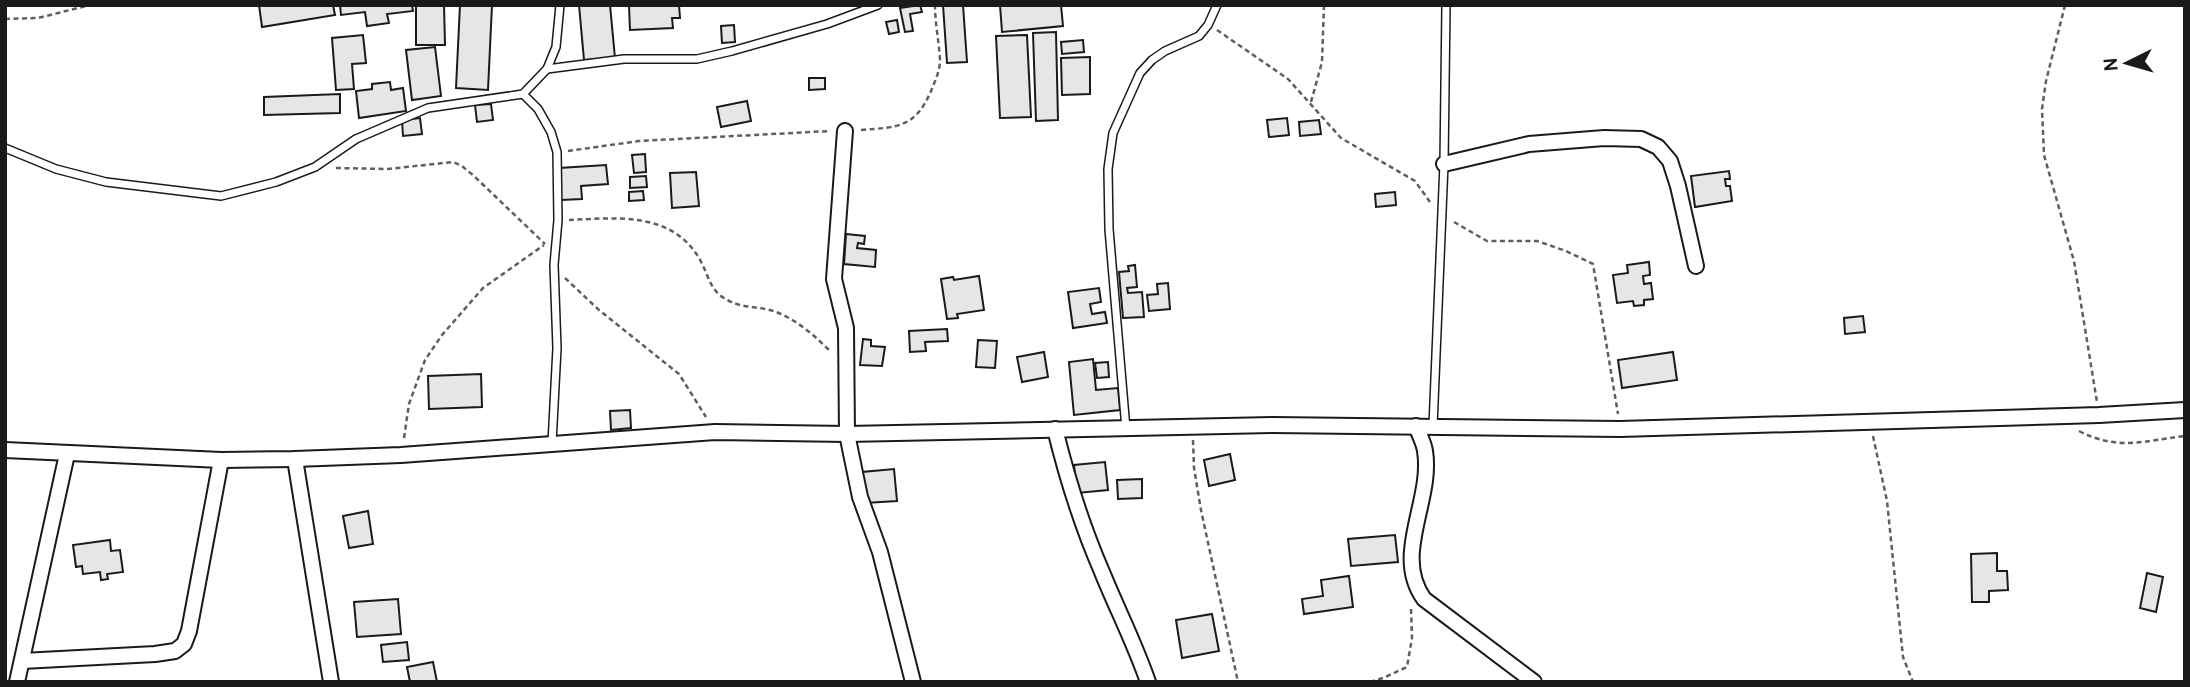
<svg xmlns="http://www.w3.org/2000/svg" width="2190" height="687" font-family="Overpass,sans-serif">
<style>
.building{fill:#e6e6e6;stroke:#1a1a1a;stroke-width:2}
.lines{fill:none;stroke-linecap:round;stroke-linejoin:round}
.service-casing{stroke:#1a1a1a;stroke-width:10}
.minor-casing{stroke:#1a1a1a;stroke-width:18}
.path{stroke:#5f5f5f;stroke-width:2.5;stroke-dasharray:5 3.5;stroke-linecap:butt}
.service{stroke:#fff;stroke-width:7}
.minor{stroke:#fff;stroke-width:14}
</style>
<rect width="100%" height="100%" fill="#fff"/>
<g class="building">
<path d="M259,5H333L335,15L262,27Z"/>
<path d="M340,5H412L413,11L387,14L389,23L367,26L365,12L341,15Z"/>
<path d="M416,5H444L445,45H416Z"/>
<path d="M460,5H492L488,90L456,88Z"/>
<path d="M579,5H610L615,58L584,60Z"/>
<path d="M679,5L680,18H672L673,28L630,30L629,6Z"/>
<path d="M920,5L922,12L910,14L913,31L905,32L900,8Z"/>
<path d="M943,5H963L967,62L947,63Z"/>
<path d="M1000,5H1061L1063,26L1002,32Z"/>
<path d="M897,20L899,32L889,34L886,22Z"/>
<path d="M734,25L735,42L722,43L721,26Z"/>
<path d="M1056,32L1058,120L1036,121L1033,33Z"/>
<path d="M363,35L366,63L352,64L354,89L336,90L332,38Z"/>
<path d="M1027,35L1031,117L1000,118L996,36Z"/>
<path d="M1083,40L1084,52L1062,54L1061,42Z"/>
<path d="M435,47L441,96L412,100L406,50Z"/>
<path d="M1090,57V94L1062,95L1061,58Z"/>
<path d="M809,78H825V89L809,90Z"/>
<path d="M390,82L391,90L403,88L406,111L359,118L356,91L372,89V84Z"/>
<path d="M340,94V113L264,115V97Z"/>
<path d="M747,101L751,121L721,127L717,107Z"/>
<path d="M491,104L493,120L477,122L475,105Z"/>
<path d="M420,118L422,134L403,136L402,120Z"/>
<path d="M1287,118L1289,135L1269,137L1267,120Z"/>
<path d="M1319,120L1321,134L1300,136L1299,122Z"/>
<path d="M645,154L646,172L634,173L632,155Z"/>
<path d="M606,165L608,184L581,186L582,199L561,200L559,168Z"/>
<path d="M1729,171L1730,179H1725L1726,186H1730L1732,201L1695,207L1691,176Z"/>
<path d="M696,172L699,206L672,208L670,173Z"/>
<path d="M646,176L647,187L630,188V177Z"/>
<path d="M643,191L644,200L629,201V192Z"/>
<path d="M1395,192L1396,205L1376,207L1375,194Z"/>
<path d="M846,234L865,236L864,244L858,243L857,248L876,250L875,267L844,264Z"/>
<path d="M1649,262L1650,275L1643,276L1644,284L1651,283L1653,299L1644,300V305L1634,306L1633,301L1617,303L1613,275L1628,273L1627,265Z"/>
<path d="M1135,265L1137,287L1127,288L1128,293L1142,292L1144,317L1123,318L1119,272L1129,271L1128,266Z"/>
<path d="M979,276L984,310L957,314L958,318L947,319L941,279L953,277L954,280Z"/>
<path d="M1168,283L1170,309L1149,311L1147,295L1158,294L1157,284Z"/>
<path d="M1099,288L1101,302L1090,304L1092,314L1105,312L1107,323L1073,328L1068,292Z"/>
<path d="M1863,316L1865,332L1845,334L1844,318Z"/>
<path d="M947,329L948,341L925,342L926,351L910,352L909,331Z"/>
<path d="M863,339L871,340V346L885,347L882,366L860,365Z"/>
<path d="M978,340L997,341L995,368L976,367Z"/>
<path d="M1044,352L1048,377L1022,382L1017,357Z"/>
<path d="M1673,352L1677,380L1622,388L1618,360Z"/>
<path d="M1093,359L1096,390L1118,388L1120,410L1074,415L1069,362Z"/>
<path d="M1108,362L1109,377L1097,378L1095,363Z"/>
<path d="M481,374L482,407L429,409L428,376Z"/>
<path d="M630,410L631,428L611,430L610,411Z"/>
<path d="M1230,454L1235,480L1209,486L1204,460Z"/>
<path d="M1105,462L1108,490L1077,493L1074,465Z"/>
<path d="M894,469L897,501L865,503L862,472Z"/>
<path d="M1142,479V498L1118,499L1117,480Z"/>
<path d="M368,511L373,544L349,548L343,516Z"/>
<path d="M1395,535L1398,562L1351,566L1348,539Z"/>
<path d="M110,540L111,551L120,550L123,572L107,574L108,579L101,580L100,572L83,574L82,566L76,567L73,545Z"/>
<path d="M1997,553V571H2007L2008,590L1989,591V602H1972L1971,554Z"/>
<path d="M2147,573L2163,577L2156,612L2140,608Z"/>
<path d="M1349,576L1353,607L1304,614L1302,599L1323,596L1321,580Z"/>
<path d="M398,599L401,634L357,637L354,602Z"/>
<path d="M1212,614L1219,651L1182,658L1176,620Z"/>
<path d="M407,642L409,660L383,662L381,645Z"/>
<path d="M433,662L437,682H410L407,667Z"/>
</g>
<g class="lines">
<g class="service-casing">
<g id="service">
<path d="M547,69L624,59H697L732,51L827,24L878,5"/>
<path d="M523,94L538,109L551,132L557,152L558,220L554,265L557,348L552,443"/>
<path d="M5,148L56,169L106,182L221,196L276,182L315,167L356,139L428,108L523,94L547,69L556,47L560,5"/>
<path d="M1433,426L1444,164L1446,5"/>
<path d="M1126,429L1109,229L1108,169L1113,133L1140,73L1152,60L1165,51L1199,36L1208,25L1217,5"/>
</g>
</g>
<g class="minor-casing">
<g id="minor">
<path d="M845,131L834,279L846,328L847,434L860,497L880,552L913,682"/>
<path d="M1444,164L1529,144L1604,138L1641,139L1658,147L1670,161L1678,186L1696,266"/>
<path d="M1416,426C1419,434 1424,443 1425,451C1433,501 1392,555 1424,599L1534,682"/>
<path d="M1055,429C1067,478 1082,526 1102,572C1117,609 1135,644 1148,682"/>
<path d="M5,450L221,460L295,459L401,455L715,432L847,434L1273,425L1620,429L2099,415L2185,410"/>
<path d="M295,459L331,682"/>
<path d="M22,661L155,654L175,651L184,644L189,631L221,460"/>
<path d="M17,682L67,454"/>
</g>
</g>
<g class="path">
<path d="M2065,5L2046,81L2042,109L2044,155L2074,261L2097,402"/>
<path d="M5,19L38,18L90,5"/>
<path d="M1217,30L1288,79L1341,138L1415,181L1430,202"/>
<path d="M1311,102L1322,62L1324,5"/>
<path d="M861,130C898,127 915,128 931,91C935,81 940,71 940,60C939,41 935,24 935,5"/>
<path d="M568,151L639,141L830,131"/>
<path d="M336,168L388,169L453,162L462,166L474,176L545,244"/>
<path d="M569,220C616,218 671,211 699,258C708,273 709,289 724,298C739,308 754,306 770,310C794,317 814,335 831,352"/>
<path d="M1454,222L1487,241H1537L1566,251L1593,264L1618,414"/>
<path d="M565,278L599,310L679,374L706,417"/>
<path d="M2079,431C2118,451 2143,441 2185,436"/>
<path d="M1873,436L1887,501L1903,657L1913,682"/>
<path d="M404,438L409,404L425,360L442,335L483,288L544,245"/>
<path d="M1193,440L1194,468L1201,510L1238,682"/>
<path d="M1370,682L1383,678L1407,667L1412,638L1411,608"/>
</g>
<use href="#service" class="service"/>
<use href="#minor" class="minor"/>
</g>
<rect width="2190" height="687" fill="none" stroke="#1a1a1a" stroke-width="14"/>
<g transform="translate(2127 63) rotate(265)" stroke="#ffffff" stroke-width="5" paint-order="stroke">
<path d="M0-5L12 26L0 18L-12 26Z" fill="#1a1a1a"/>
<text y="-10" font-size="19" font-weight="bold" text-anchor="middle" fill="#1a1a1a">N</text>
</g>
</svg>
